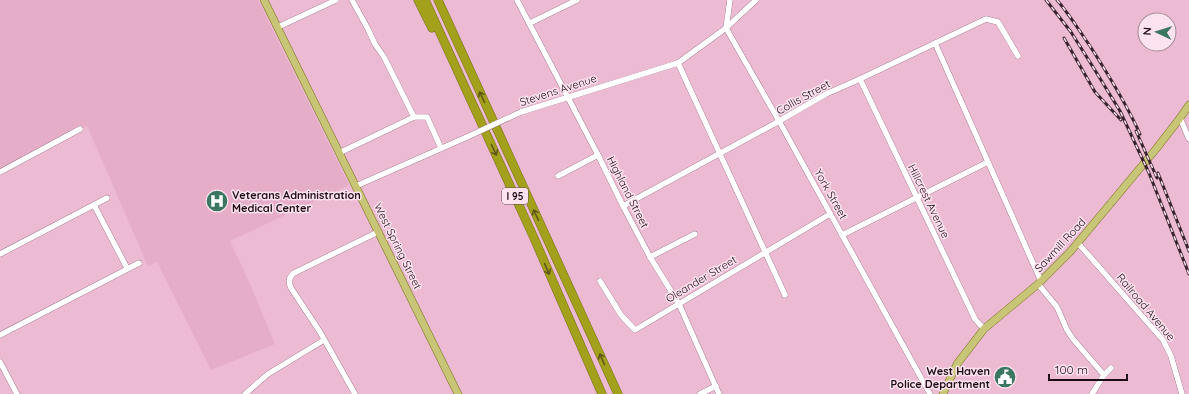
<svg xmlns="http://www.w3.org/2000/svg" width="1189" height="394" font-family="Quicksand,sans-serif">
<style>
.built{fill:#e6adc9}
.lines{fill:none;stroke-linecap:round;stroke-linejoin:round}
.minor-casing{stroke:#83576d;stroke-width:6}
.major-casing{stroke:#746c19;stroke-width:8}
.highway-casing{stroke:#746c19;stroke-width:9}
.minor{stroke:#fff;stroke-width:5.5}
.major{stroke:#c8c676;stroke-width:7}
.highway{stroke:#a3a01b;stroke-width:8}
.rail-casing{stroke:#39232e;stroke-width:3}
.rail{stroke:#fde3ef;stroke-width:1.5;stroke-dasharray:4.5;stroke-linecap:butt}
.minor-bridge-casing{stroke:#83576d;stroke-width:6;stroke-linecap:butt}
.minor-bridge{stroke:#fff;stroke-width:5.5}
.oneway{stroke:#605618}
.labels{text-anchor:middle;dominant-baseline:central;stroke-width:3;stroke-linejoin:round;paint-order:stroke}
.shield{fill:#fde3ef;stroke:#604c56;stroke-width:1}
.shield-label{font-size:10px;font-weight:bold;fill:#1c0b14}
.street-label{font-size:11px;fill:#1c0b14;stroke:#fde3ef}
.poi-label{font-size:11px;font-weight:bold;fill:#1c0b14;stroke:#fde3ef;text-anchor:start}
</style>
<rect width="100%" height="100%" fill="#ecbad2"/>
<path class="built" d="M0,0H258L349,185L230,241L250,284L275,344L211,370L157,262L148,266L87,126L0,169Z"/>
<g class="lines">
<g class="minor-casing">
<g id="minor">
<path d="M352,0L368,29L375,44L384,57L414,117"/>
<path d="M517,0L598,155L623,206L650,257L679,304L719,394"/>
<path d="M730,0L726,28L779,121L930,394"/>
<path d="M530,23L577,0"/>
<path d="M278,27L336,0"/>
<path d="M935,43L1041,281"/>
<path d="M678,63L785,295"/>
<path d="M860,79L975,319L984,329"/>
<path d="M521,112L678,63L726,28L756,0"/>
<path d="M1180,118L1189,139"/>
<path d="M339,153L414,117H427L441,148"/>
<path d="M0,172L80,129"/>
<path d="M558,176L598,155"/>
<path d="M356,186L467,137"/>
<path d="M94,205L127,268"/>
<path d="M623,206L774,124L826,94L860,79L986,19L998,22L1018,56"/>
<path d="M842,235L988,162"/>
<path d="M1078,243L1163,340L1171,356L1182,394"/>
<path d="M0,254L107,198"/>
<path d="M650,257L695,234"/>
<path d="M600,281L621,315L635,330L830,214"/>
<path d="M1038,284L1057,307L1067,330L1073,339L1104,375"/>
<path d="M0,335L139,263"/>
<path d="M0,362L17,394"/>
<path d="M245,394L268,374L324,340"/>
<path d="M355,394L320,332L291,288C288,282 289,277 294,273L378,232"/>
<path d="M700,394L716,386"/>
<path d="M1092,394L1104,375L1111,368"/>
</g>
</g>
<g class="major-casing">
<g id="major">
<path d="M264,0L458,394"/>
<path d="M943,394L957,364L984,329L1038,284L1070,252L1156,149L1180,118L1189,105"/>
</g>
</g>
<g class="highway-casing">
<g id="highway">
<path d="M418,0L432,28"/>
<path d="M425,0L534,238L602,394"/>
<path d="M438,0L618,394"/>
</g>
</g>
<use href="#minor" class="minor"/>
<use href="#major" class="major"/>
<use href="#highway" class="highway"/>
<g class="rail-casing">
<g id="rail">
<path d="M1046,0L1071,32L1093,67L1120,111L1149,173L1189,274"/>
<path d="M1057,0C1069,14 1079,30 1090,46C1108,74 1126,103 1140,134"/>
<path d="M1064,38L1095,92L1121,120"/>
<path d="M1136,131L1157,178"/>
<path d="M1158,173L1189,251"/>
</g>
</g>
<use href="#rail" class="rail"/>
<g class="minor-bridge-casing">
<path id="minor-bridge" d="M467,137L521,112"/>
</g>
<use href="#minor-bridge" class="minor-bridge"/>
</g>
<defs><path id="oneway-shaft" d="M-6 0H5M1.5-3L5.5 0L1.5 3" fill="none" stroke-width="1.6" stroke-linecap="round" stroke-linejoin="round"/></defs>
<g class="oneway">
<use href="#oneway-shaft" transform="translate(482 97) rotate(-115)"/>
<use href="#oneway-shaft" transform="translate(494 150) rotate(65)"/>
<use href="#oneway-shaft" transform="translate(536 215) rotate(-115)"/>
<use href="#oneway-shaft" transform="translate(547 269) rotate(66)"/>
<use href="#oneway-shaft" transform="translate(602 359) rotate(-114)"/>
</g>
<defs>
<g id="hospital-disc" transform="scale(1.15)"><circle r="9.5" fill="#3a7660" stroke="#fde3ef"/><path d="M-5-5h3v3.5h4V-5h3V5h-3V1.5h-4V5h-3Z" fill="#fff"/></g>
<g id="civic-disc" transform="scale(1.15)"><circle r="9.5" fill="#3a7660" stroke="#fde3ef"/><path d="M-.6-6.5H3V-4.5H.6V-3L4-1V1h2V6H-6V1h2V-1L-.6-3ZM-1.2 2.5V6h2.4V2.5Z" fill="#fff"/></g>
</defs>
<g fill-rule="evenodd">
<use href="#hospital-disc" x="217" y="201"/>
<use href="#civic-disc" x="1005" y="377"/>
</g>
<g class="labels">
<rect class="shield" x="502" y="188" width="26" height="16" rx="3"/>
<g class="shield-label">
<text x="515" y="196">I 95</text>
</g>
<g class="street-label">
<text transform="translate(558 90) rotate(-18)">Stevens Avenue</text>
<text transform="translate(803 97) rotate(-29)">Collis Street</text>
<text transform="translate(628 192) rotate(63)">Highland Street</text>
<text transform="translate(831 194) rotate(61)">York Street</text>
<text transform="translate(929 201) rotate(64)">Hillcrest Avenue</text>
<text transform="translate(1060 245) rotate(-47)">Sawmill Road</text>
<text transform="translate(398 246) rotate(64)">West Spring Street</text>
<text transform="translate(701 279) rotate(-31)">Oleander Street</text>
<text transform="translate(1146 307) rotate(50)">Railroad Avenue</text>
</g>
<g class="poi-label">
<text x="232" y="195">Veterans Administration<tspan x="232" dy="13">Medical Center</tspan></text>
<text x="990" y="371" text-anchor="end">West Haven<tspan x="990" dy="13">Police Department</tspan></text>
</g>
</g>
<g transform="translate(1157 32) rotate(274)"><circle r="19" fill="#fde3ef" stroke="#a38d97"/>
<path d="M0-3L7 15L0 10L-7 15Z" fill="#3a7660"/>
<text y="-6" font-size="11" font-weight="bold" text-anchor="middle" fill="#1c0b14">N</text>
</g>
<path d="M1049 374v6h78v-6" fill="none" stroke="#1c0b14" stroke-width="2"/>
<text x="1055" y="374" font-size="12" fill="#1c0b14" stroke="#fde3ef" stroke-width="3" paint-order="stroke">100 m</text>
</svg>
